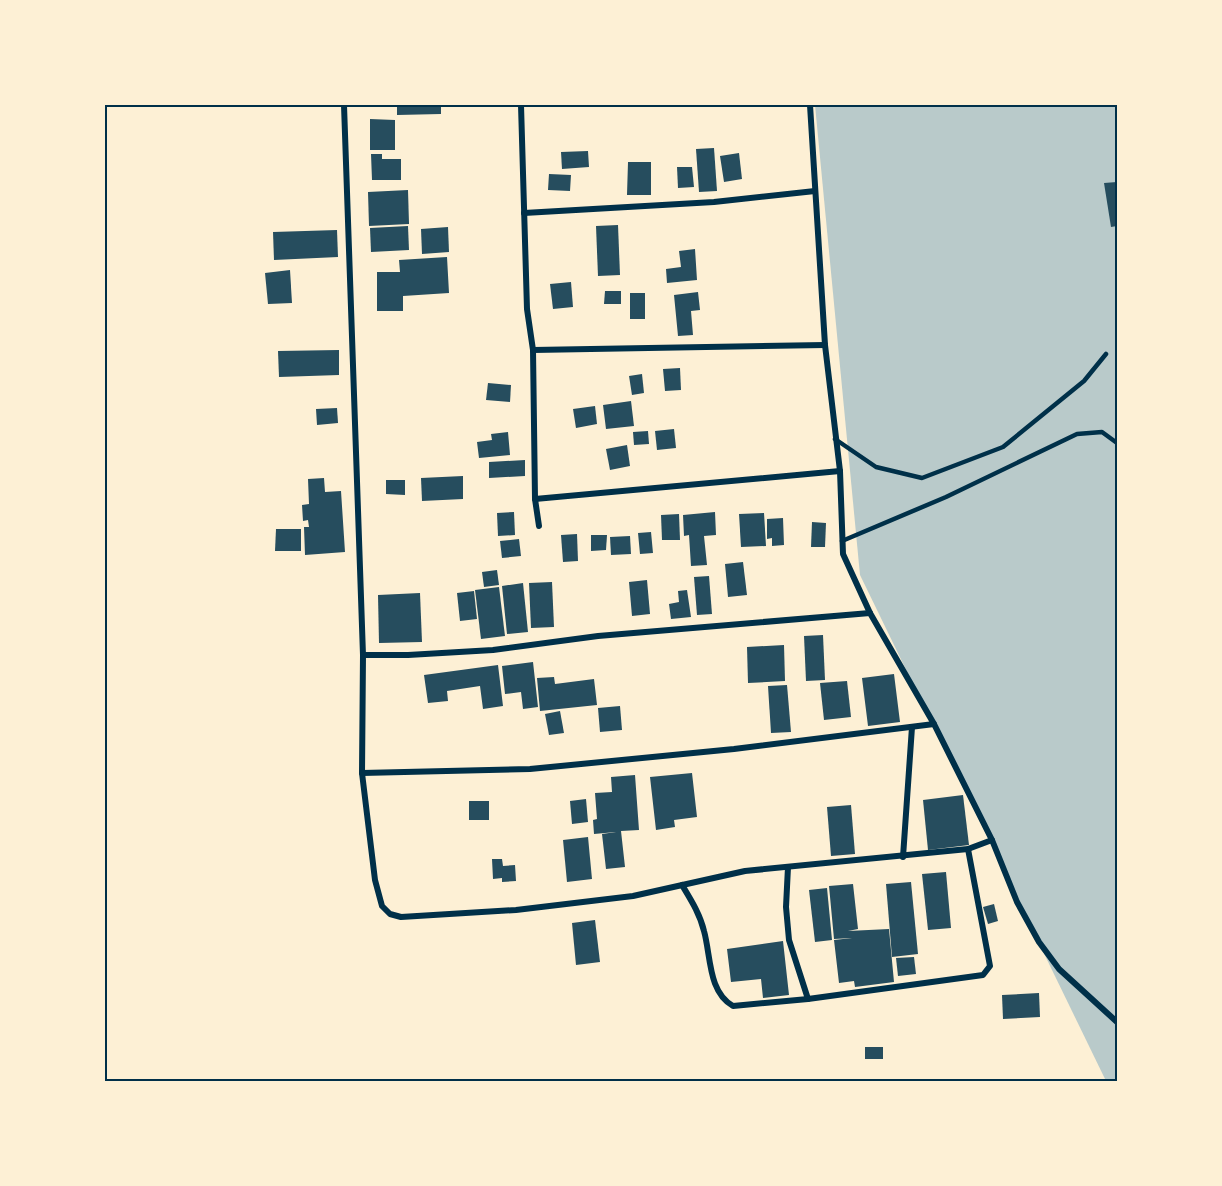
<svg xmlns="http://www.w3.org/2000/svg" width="1222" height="1186" font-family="'PT Sans',sans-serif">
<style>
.green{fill:#b9caca}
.building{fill:#264d5e}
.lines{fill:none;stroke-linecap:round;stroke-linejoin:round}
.service{stroke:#003049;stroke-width:4.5}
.minor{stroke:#003049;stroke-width:6}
.neatline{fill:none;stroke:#003049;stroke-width:2}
</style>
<rect width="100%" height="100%" fill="#fdf0d5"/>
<path class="green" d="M815,105H1117V1081H1106L860,575Z"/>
<g class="building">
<path d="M397,105H441V114L397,115Z"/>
<path d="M370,119L395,120V150H370Z"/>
<path d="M714,148L717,191L699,192L696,149Z"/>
<path d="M588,151L589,167L562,169L561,152Z"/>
<path d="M739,153L742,179L724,182L720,156Z"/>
<path d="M371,154H382V159H401V180H372Z"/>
<path d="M628,162H651V195H627Z"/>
<path d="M677,167H692L694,187L678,188Z"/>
<path d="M549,174L571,175L570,191L548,190Z"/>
<path d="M1117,182V226L1111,227L1104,183Z"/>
<path d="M408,190L409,224L369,226L368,192Z"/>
<path d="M618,225L620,275L598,276L596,226Z"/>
<path d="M408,226L409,250L371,252L370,228Z"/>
<path d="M448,227L449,252L422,254L421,229Z"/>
<path d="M337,230L338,257L274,260L273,232Z"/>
<path d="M695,249L697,280L667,283L666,269L681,267L679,251Z"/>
<path d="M447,257L449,293L403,296V311H377V272H400L399,260Z"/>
<path d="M290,270L292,303L268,304L265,273Z"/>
<path d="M571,282L573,307L553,309L550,284Z"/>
<path d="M605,291H621V304H604Z"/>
<path d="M698,292L700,310L691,311L693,335L678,336L674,295Z"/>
<rect x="630" y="293" width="15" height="26"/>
<path d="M339,350V375L279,377L278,351Z"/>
<path d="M680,368L681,390L665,391L663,369Z"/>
<path d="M642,374L644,393L632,395L629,376Z"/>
<path d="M488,383L511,385L510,402L486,400Z"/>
<path d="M631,401L634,426L606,429L603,405Z"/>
<path d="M595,406L597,424L576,428L573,409Z"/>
<path d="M337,408L338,423L317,425L316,409Z"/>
<path d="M674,429L676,448L657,450L655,431Z"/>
<path d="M648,431L649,444L634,445L633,432Z"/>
<path d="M508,432L510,455L479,458L477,442L492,440L491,434Z"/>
<path d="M627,445L630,466L610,470L606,449Z"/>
<path d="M525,460V476L489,478V462Z"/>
<path d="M463,476V499L422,501L421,478Z"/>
<path d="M324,478L325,492L341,491L345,552L305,555L304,527H309L308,520L303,521L302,505L309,504L308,479Z"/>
<path d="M386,480H405V495L386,494Z"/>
<path d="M514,512L515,535L498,536L497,513Z"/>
<path d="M715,512L716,535L704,536L707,565L691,566L689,535L684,536L683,515Z"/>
<path d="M764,513L766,546L741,547L739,514Z"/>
<path d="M679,514L680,540H662L661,515Z"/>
<path d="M783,518L784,545L772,546V538L767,539V519Z"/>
<path d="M812,522L826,523L825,547H811Z"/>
<path d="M276,529H301V551H275Z"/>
<path d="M651,532L653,553L640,554L638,533Z"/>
<path d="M577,534L578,561L563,562L561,535Z"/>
<path d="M591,535H607L606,550L591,551Z"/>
<path d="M630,536L631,554L611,555L610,537Z"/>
<path d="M519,539L521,556L502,558L500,541Z"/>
<path d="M743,562L747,595L728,597L725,564Z"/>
<path d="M497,570L499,585L484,587L482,572Z"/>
<path d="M709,576L712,614L697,615L694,577Z"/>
<path d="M647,580L650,614L632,616L629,582Z"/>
<path d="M552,582L554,627L531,628L529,583Z"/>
<path d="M523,583L528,632L507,634L502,586Z"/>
<path d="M499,587L505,636L481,639L475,590Z"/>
<path d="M687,590L691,617L671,619L669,604L679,602L678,591Z"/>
<path d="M474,591L477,619L460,621L457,593Z"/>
<path d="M420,593L422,642L379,643L378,595Z"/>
<path d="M823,635L825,680L806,681L804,636Z"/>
<path d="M784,645L785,681L748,683L747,647Z"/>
<path d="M533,662L538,707L523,709L521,692L505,694L502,666Z"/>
<path d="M498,665L503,706L483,709L480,686L447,691L448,701L428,703L424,675Z"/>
<path d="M894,674L900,722L868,726L862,678Z"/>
<path d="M554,677L555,684L594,679L597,705L540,711L537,678Z"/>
<path d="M847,681L851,717L824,720L820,683Z"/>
<path d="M787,685L791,732L771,733L768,686Z"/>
<path d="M620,706L622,730L600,732L598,708Z"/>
<path d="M560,711L564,733L549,735L545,714Z"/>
<path d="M692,773L697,817L674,820L675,827L656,830L650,777Z"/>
<path d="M635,775L639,830L621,831L625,867L606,869L602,834L616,832L594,834L593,820L597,819L595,793L612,792L611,777Z"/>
<path d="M963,795L969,845L928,850L923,800Z"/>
<path d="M586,799L588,822L572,824L570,801Z"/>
<rect x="469" y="801" width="20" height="19"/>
<path d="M851,805L855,854L831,856L827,807Z"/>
<path d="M588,837L592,879L567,882L563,840Z"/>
<path d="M492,859H502L503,866L515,865L516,881L502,882V878L493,879Z"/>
<path d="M946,872L951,928L928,930L922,874Z"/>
<path d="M911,882L918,954L892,957L886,884Z"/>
<path d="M853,884L858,929L848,931L889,929L894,982L855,987L854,981L839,983L834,940L852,938L834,939L829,886Z"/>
<path d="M827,888L832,940L815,942L809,890Z"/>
<path d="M994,904L998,921L988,924L983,907Z"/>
<path d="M595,920L600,962L576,965L572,923Z"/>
<path d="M783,941L789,995L763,998L761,979L731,982L727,949Z"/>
<path d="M914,957L916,974L898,976L896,958Z"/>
<path d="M1039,993L1040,1017L1003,1019L1002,995Z"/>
<rect x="865" y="1047" width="18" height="12"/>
</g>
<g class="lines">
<g class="service">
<path d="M835,439L876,467L922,478L1003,447L1084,381L1106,354"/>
<path d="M842,541L946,497L1077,434L1102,432L1117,443"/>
</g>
<g class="minor">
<path d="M344,105L363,655L362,773L375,880L382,906L390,914L401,917L516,910L633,896L745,871L968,849L992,840"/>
<path d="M521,105L527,309L533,350L535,499L539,526"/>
<path d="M810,105L825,345L840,471L843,554L870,613L934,724L992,840L1017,902L1039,942L1059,969L1117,1022"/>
<path d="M524,213L714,202L815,191"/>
<path d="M533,350L825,345"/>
<path d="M535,499L840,471"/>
<path d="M363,655H408L493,650L598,636L870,613"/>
<path d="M362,773L530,769L734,749L934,724"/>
<path d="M903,857L912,727"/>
<path d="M788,867L786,907L789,940L808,999"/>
<path d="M682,885C691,900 700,914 704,931C711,956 708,992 733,1006L808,999L983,975L990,966L968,849"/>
</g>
</g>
<rect width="1222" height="1186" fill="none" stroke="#fdf0d5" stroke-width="213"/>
<rect x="106" y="106" width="1010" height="974" class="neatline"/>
</svg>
